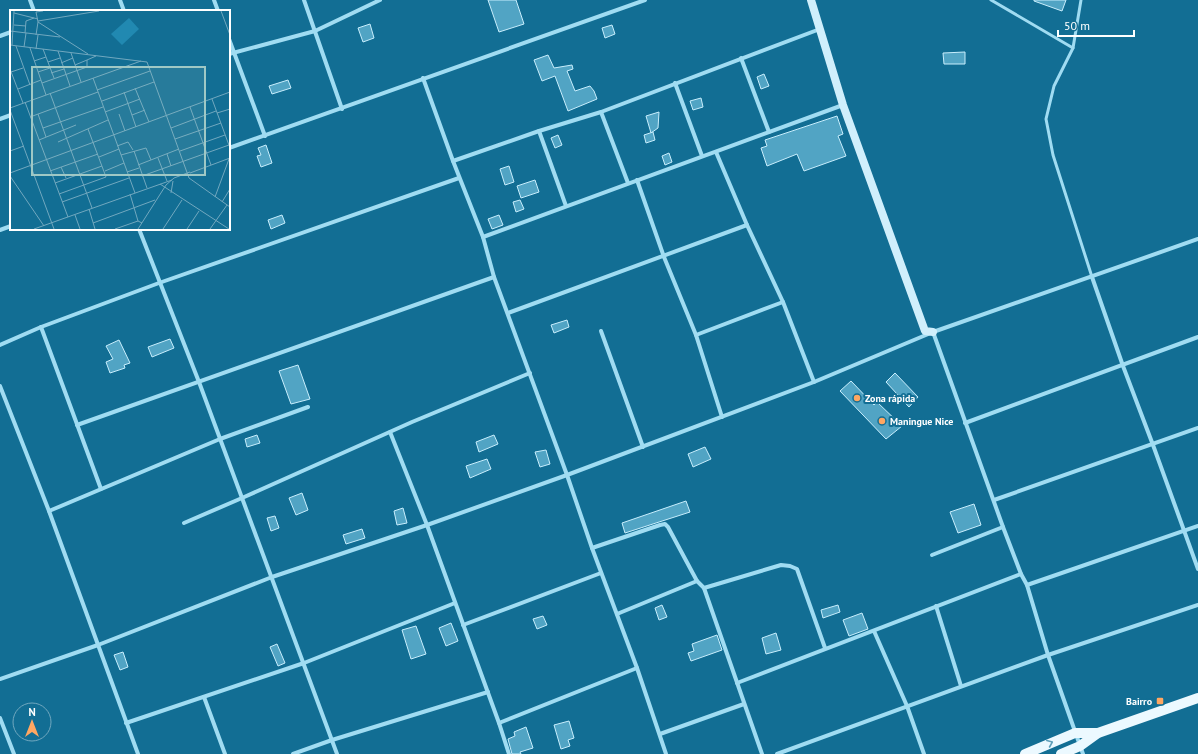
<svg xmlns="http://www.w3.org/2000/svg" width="1198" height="754" font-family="'PT Sans',sans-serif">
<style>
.building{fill:#51a4c4;stroke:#c8eefd}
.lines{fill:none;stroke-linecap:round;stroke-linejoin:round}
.lane{stroke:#a0dcf2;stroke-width:3}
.street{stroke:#a0dcf2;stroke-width:4}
.secondary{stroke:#d0effc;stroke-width:8}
.primary{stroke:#ecf9ff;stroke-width:10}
.oneway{stroke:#5e9fb9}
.poi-dot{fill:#ffa762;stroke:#126e94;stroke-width:1.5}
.labels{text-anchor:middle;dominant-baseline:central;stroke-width:4;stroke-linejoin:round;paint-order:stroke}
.poi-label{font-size:10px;font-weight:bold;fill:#fff;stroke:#126e94;text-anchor:start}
.inset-road{fill:none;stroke:#71a8bf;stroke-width:1}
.view{fill:#9fc8c5;fill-opacity:0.15;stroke:#9fc8c5;stroke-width:2}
.inset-edge{fill:none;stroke:#fff;stroke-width:2}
</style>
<rect width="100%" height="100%" fill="#126e94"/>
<g class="building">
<path d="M488,0H516L524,24L499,32Z"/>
<path d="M1034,0H1066L1062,11L1034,1Z"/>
<path d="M370,24L374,38L363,42L358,28Z"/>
<path d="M612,25L615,34L605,38L602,28Z"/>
<path d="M965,52V64H944L943,53Z"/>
<path d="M548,55L554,68L572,65L573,69L567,71L575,91L590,86L594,91L597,99L568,111L555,76L542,81L534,60Z"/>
<path d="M764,74L769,86L761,89L757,77Z"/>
<path d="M288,80L291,88L272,94L269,86Z"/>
<path d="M701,98L703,107L693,110L690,101Z"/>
<path d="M659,112L658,128L651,133L646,116Z"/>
<path d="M837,116L843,134L838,136L846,156L804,171L797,154L767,166L761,148L767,146L765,140Z"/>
<path d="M653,132L655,140L646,143L644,135Z"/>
<path d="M558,135L562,145L555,148L551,138Z"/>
<path d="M266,145L272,163L261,167L257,156L261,155L258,148Z"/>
<path d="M669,153L672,162L665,165L662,156Z"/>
<path d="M509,166L514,182L505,185L500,169Z"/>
<path d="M535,180L539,192L521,198L517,186Z"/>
<path d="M520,200L524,209L516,212L513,202Z"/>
<path d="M282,215L285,223L271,229L268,220Z"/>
<path d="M499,215L503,225L492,229L488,219Z"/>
<path d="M567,320L569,327L554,333L551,325Z"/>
<path d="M170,339L174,348L152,357L148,347Z"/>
<path d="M119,340L130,363L124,365L125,368L110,373L106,362L113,359L106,346Z"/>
<path d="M298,365L310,399L291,404L279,371Z"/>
<path d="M895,373L918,397L909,407L886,382Z"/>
<path d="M851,381L874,405L877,402L902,426L886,439L840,391Z"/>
<path d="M257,435L260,443L247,447L245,439Z"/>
<path d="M494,435L498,444L479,452L476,442Z"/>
<path d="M705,447L711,459L693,467L688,454Z"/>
<path d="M546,450L550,464L540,467L535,452Z"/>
<path d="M487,459L491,469L470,478L466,466Z"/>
<path d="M302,493L308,510L296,515L289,498Z"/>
<path d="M686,501L690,512L625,533L622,523Z"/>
<path d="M974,504L981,525L958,533L950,512Z"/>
<path d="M403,508L407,523L397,525L394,511Z"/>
<path d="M275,516L279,528L271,531L267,518Z"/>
<path d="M362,529L365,538L346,544L343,535Z"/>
<path d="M662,605L667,617L659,620L655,608Z"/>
<path d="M838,605L840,612L823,618L821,610Z"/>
<path d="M862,613L868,629L849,636L843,620Z"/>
<path d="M543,616L547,625L537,629L533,619Z"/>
<path d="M451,623L458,641L446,646L439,628Z"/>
<path d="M416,626L426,654L411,659L402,630Z"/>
<path d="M776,633L781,650L766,654L762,638Z"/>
<path d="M717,635L722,650L691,661L688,653L694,651L692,644Z"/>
<path d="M277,644L285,663L278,666L270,647Z"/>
<path d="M123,652L128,667L120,670L114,655Z"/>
<path d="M569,721L574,738L568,740L570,746L561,749L554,725Z"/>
<path d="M526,727L533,748L520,752L521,754H512L508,739L515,736L514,732Z"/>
</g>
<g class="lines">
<g class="lane">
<path d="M991,0L1073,48"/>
<path d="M1081,0L1073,48L1054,86L1046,119L1053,155L1092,277"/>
</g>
<g class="street">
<path d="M30,0L34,11"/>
<path d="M120,0L124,11"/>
<path d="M214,0L218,11"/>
<path d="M304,0L342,109"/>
<path d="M0,36L11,32"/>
<path d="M229,39L265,136"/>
<path d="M229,54L315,31L380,0"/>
<path d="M741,58L769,132"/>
<path d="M423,78L453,161L483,237L494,277L567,475L592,548L637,668L666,754"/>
<path d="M675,83L702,156"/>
<path d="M601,112L628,183"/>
<path d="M0,119L11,115"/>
<path d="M539,131L566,206"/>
<path d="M229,148L645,0"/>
<path d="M716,152L747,225L783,302L814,382"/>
<path d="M453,161L539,131L601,112L820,29"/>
<path d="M637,180L664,257L696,335L722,417"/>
<path d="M139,229L199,382L337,754"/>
<path d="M0,230L11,226"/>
<path d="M483,237L843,105"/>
<path d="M1092,277L1123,366L1153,445L1198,569"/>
<path d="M508,313L747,225"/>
<path d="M41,327L101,489"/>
<path d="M601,331L643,447"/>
<path d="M933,332L1003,527L1021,574L1027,585L1048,655L1083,754"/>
<path d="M696,335L783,302"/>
<path d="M0,345L41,327L159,283L459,178"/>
<path d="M0,386L49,511L138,754"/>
<path d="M965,423L1198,337"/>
<path d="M77,425L494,277"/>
<path d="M390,432L427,525L499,723L509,754"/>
<path d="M994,500L1198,428"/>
<path d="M49,511L220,439L308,407"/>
<path d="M184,523L242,498L412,422L530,373"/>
<path d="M592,548L660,525L665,524L668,527L697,581"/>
<path d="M932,555L1003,527"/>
<path d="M1027,585L1198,526"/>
<path d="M704,588L762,754"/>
<path d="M936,606L961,686"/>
<path d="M617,614L697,581L704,588L781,565L790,566L797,569L825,648"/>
<path d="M463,625L601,573"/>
<path d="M874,631L907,706L924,754"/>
<path d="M0,679L98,645L272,577L427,525L567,475L814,382L933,332L1198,239"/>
<path d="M737,683L1021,574"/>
<path d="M204,697L225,754"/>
<path d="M0,718L14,754"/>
<path d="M126,723L304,663L455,603"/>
<path d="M499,723L637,668"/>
<path d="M660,734L744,704"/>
<path d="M293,754L332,740L488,692"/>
<path d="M777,754L1048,655L1198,605"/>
</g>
<path class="secondary" d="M811,0L843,105L925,331L933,332"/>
<g class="primary">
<path d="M1025,754L1075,733H1098"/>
<path d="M1061,754L1080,746L1098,733L1198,698"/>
</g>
</g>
<defs><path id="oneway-chevron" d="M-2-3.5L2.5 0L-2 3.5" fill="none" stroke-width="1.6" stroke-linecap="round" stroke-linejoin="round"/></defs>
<use class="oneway" href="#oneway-chevron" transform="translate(1050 743) rotate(-23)"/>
<g class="poi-dot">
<circle cx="857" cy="398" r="4"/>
<circle cx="882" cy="421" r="4"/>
<rect x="1156" y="697" width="8" height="8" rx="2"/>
</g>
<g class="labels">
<g class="poi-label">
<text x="865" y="398">Zona rápida</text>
<text x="890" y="421">Maningue Nice</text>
<text x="1152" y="701" text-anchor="end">Bairro</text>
</g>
</g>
<g transform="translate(10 10)">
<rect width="220" height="220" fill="#126e94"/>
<path d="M119,8L129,19L112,35L101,24Z" fill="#2189b1"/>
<path class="inset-road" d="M211,1L220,25M4,3L28,9M28,11L89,1M28,12L78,44M4,15L16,16M0,21L50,27M15,23L16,11L24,8M26,25L28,12L26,2L33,1M0,35L137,52L179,168L220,197M2,35L4,1M6,36L20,75M14,37L16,23M20,38L36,85M26,39L28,25M33,39L44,68M48,41L60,76M61,43L71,72M24,51L36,47M38,52L50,48M51,53L63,48M65,55L77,50M0,59L13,93M1,62L13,58M28,62L40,58M41,63L54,59M83,68L125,183M32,73L77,57V50L86,46M125,78L139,112M8,79L31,70M87,80L140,61M114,82L126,117M40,83L82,198M202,89L220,138M92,91L144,72M15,92L58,207M180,97L201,155M0,98L131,51M0,100L44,219M95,102L130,89M207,103L220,99M28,104L36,127M109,104L115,121M122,105L135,100M20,107L88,82M33,118L93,97M161,118L206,101M165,129L211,113M29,130L66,115M48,132L98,110M107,136L118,132L123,140M0,141L14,136M124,141L137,178M170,141L215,125M157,144L161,156M111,145L136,138L141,150M89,147L109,139M148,148L157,171M128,155L169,139M51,157L56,168M40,161L88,144M95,161L114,153M117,162L129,158M0,163L220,82M180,163L220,148M0,166L34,216M132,166L219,135M45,173L92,156M150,174L219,219M161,183L163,171M49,184L96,167L78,119M120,184L128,211L132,213M205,187L219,149M52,192L119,168M212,192L220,179M79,199L85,219M65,205L70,219M83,213L145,190M24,219L162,170M105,219L128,211M128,219L156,175L164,168L180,162M153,219L172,190M177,219L189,201M200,219L217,195"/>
<path class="view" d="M22,57H195V165H22Z"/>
<rect width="220" height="220" class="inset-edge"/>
</g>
<g transform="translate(32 722)"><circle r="19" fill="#126e94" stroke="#71a8bf"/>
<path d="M0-3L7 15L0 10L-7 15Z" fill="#ffa762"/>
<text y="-6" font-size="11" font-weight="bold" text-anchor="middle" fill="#ffffff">N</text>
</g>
<path d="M1058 30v6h76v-6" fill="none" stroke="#ffffff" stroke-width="2"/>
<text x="1064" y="30" font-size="12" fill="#ffffff" stroke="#126e94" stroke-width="3" paint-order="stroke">50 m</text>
</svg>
